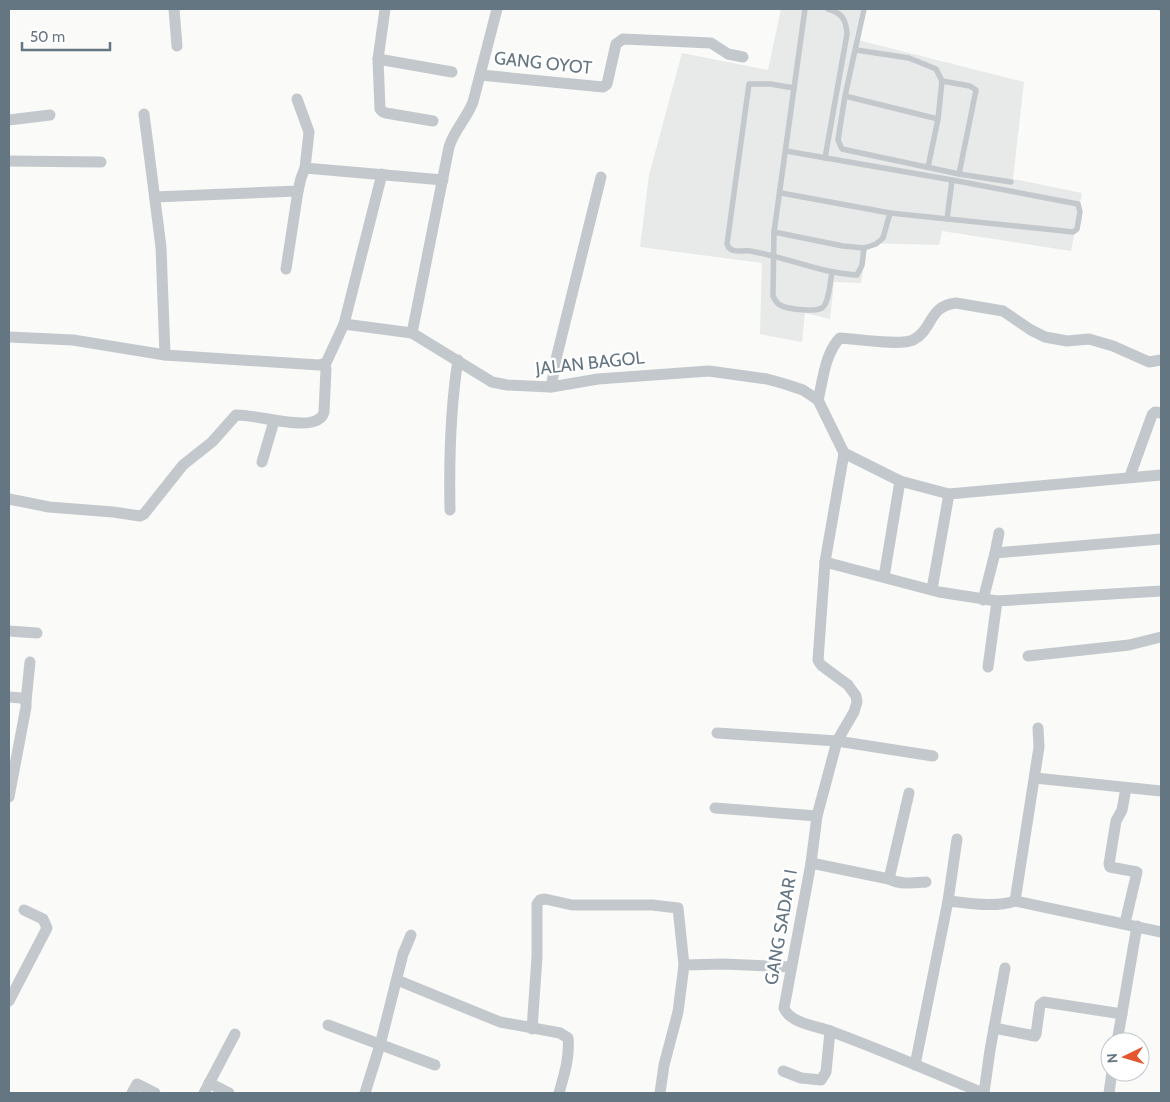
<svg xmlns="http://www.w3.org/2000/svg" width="1170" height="1102" font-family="Cabin,sans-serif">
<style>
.built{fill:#e8e9e9}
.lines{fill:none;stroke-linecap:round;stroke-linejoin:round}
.path{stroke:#bbbfc2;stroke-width:2;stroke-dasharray:2.5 2.5;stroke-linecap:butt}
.lane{stroke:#c3c8cc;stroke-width:5.5}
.street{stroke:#c3c8cc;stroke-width:11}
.labels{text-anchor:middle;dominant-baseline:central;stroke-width:5;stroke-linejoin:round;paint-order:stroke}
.street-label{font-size:18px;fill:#657683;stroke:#fff}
</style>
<rect width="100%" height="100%" fill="#fafaf8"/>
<path class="built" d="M781,9H861L854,39L1024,82L1013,179L1082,193L1071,251L942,231L939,245L868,243L861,283L834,282L830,319L805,313L802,342L760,334L762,263L640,247L649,175L682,53L768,70Z"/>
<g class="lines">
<path class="path" d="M1160,9L1161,11"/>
<g class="lane">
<path d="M805,9L774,232L773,296C775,300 776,303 780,305C787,309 817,313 823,307C829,302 830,281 832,273"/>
<path d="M864,9L845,96L838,140L842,149L959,174L1011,182"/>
<path d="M856,50L909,58L936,69L942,81L938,119L928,167"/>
<path d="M942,81L970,86L976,90L959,174"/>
<path d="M794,88L770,84H749L727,244C730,254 741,250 750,251C786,257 820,273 857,275L862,265L864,248"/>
<path d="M845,96L938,119"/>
<path d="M786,151L952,180L947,219"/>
<path d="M825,158L847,34C846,19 842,13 828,9"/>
<path d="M781,193L890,213L1064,231L1073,232L1077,229L1080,212L1078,204L952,180"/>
<path d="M774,232L843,246L864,248L876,244L883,238L890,213"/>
</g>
<g class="street">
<path d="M174,9L177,46"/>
<path d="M385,9L378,59L380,109L383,112L386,113L433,121"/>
<path d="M378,59L452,72"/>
<path d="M481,75L603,87L607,84L616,44L623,39L711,43L728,54L743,57"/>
<path d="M297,99L309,132L305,168"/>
<path d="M144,114L161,247L165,355"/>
<path d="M9,120L50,115"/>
<path d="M9,161L101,162"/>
<path d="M155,197L298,191L301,178L305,168L443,180"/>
<path d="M286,269L298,191"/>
<path d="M344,324L382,174"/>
<path d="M412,333L449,147C454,130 467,118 473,102L497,9"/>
<path d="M9,337L73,340L165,355L319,365L326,363L344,324L412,333L492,382L507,385L551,387L598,379L709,371L767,379L785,384L803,390L818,400L844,453"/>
<path d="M551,387L557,355L601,177"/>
<path d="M818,400C823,380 825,353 840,338C857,339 900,346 913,340C933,330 928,306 956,303L1003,311L1031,330L1045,337L1067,341L1089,339L1113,346L1149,362L1161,360"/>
<path d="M844,453L825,562L818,660L821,665L848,685L856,696L857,702L854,712L837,741L817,816L811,863L784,1008C790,1023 816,1026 830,1031C882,1050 932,1072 983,1093"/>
<path d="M844,453L900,481L949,494L1161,475"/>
<path d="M262,462L274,421"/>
<path d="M1130,476L1152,415L1155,412L1161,413"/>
<path d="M9,499L49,507L113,512L140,516L144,514L183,465L212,442L236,415C254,413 318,436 324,412L326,369L324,364"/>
<path d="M450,510C449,460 450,410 458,360"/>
<path d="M995,553L1161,539"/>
<path d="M825,562L939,592L997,601L1161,591"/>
<path d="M884,577L900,481"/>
<path d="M932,589L949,494"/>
<path d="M983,600L995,553L999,533"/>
<path d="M9,631L37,633"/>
<path d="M1028,656L1129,645L1161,637"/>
<path d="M988,667L997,601"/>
<path d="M9,697L21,698L26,701V707L9,797"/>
<path d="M26,701L30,662"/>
<path d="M717,733L837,741L933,756"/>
<path d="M1035,778L1161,791"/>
<path d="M715,808L817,816"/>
<path d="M811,863L889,879L909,793"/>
<path d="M889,879C901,885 914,883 926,882"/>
<path d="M948,901L957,839"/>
<path d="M1015,901L1039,747L1038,728"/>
<path d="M1125,923L1137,872L1110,867L1109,864L1116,821L1122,810L1126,788"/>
<path d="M397,980L500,1022L560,1033L568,1038C570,1057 564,1075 559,1093"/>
<path d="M9,1001L47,928L43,919L24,910"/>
<path d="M328,1025L435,1065"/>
<path d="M994,1028L1035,1036L1036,1034L1040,1005L1044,1002L1122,1014"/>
<path d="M532,1029L537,957V904L540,900L545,899L572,905H652L678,908L684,965"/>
<path d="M1117,1042L1137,926"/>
<path d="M915,1065L948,901C969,903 994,908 1015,901L1161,932"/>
<path d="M783,1071L801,1078L821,1080L826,1072L830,1031"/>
<path d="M209,1083L229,1093"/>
<path d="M132,1093L137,1084L155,1093"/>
<path d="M204,1093L235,1034"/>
<path d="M365,1093L380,1045L403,954L411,935"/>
<path d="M660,1093L664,1065L678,1012L684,965L723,964L791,967"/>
<path d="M984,1093L990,1050L1005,968"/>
<path d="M1109,1093L1112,1072"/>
</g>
</g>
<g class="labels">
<g class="street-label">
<text transform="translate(543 63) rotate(6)">GANG OYOT</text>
<text transform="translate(590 363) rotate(-6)">JALAN BAGOL</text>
<text transform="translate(781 927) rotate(-80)">GANG SADAR I</text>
</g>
</g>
<rect width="1170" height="1102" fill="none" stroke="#657683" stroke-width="20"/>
<g transform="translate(1125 1057) rotate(265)"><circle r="24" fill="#ffffff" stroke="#c1c8cd"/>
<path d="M0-4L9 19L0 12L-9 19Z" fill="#e4572e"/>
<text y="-8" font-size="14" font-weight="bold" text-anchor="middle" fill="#657683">N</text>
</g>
<path d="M22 42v8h88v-8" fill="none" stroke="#657683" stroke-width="2.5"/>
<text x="30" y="42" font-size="15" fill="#657683" stroke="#ffffff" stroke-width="4" paint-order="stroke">50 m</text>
</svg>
